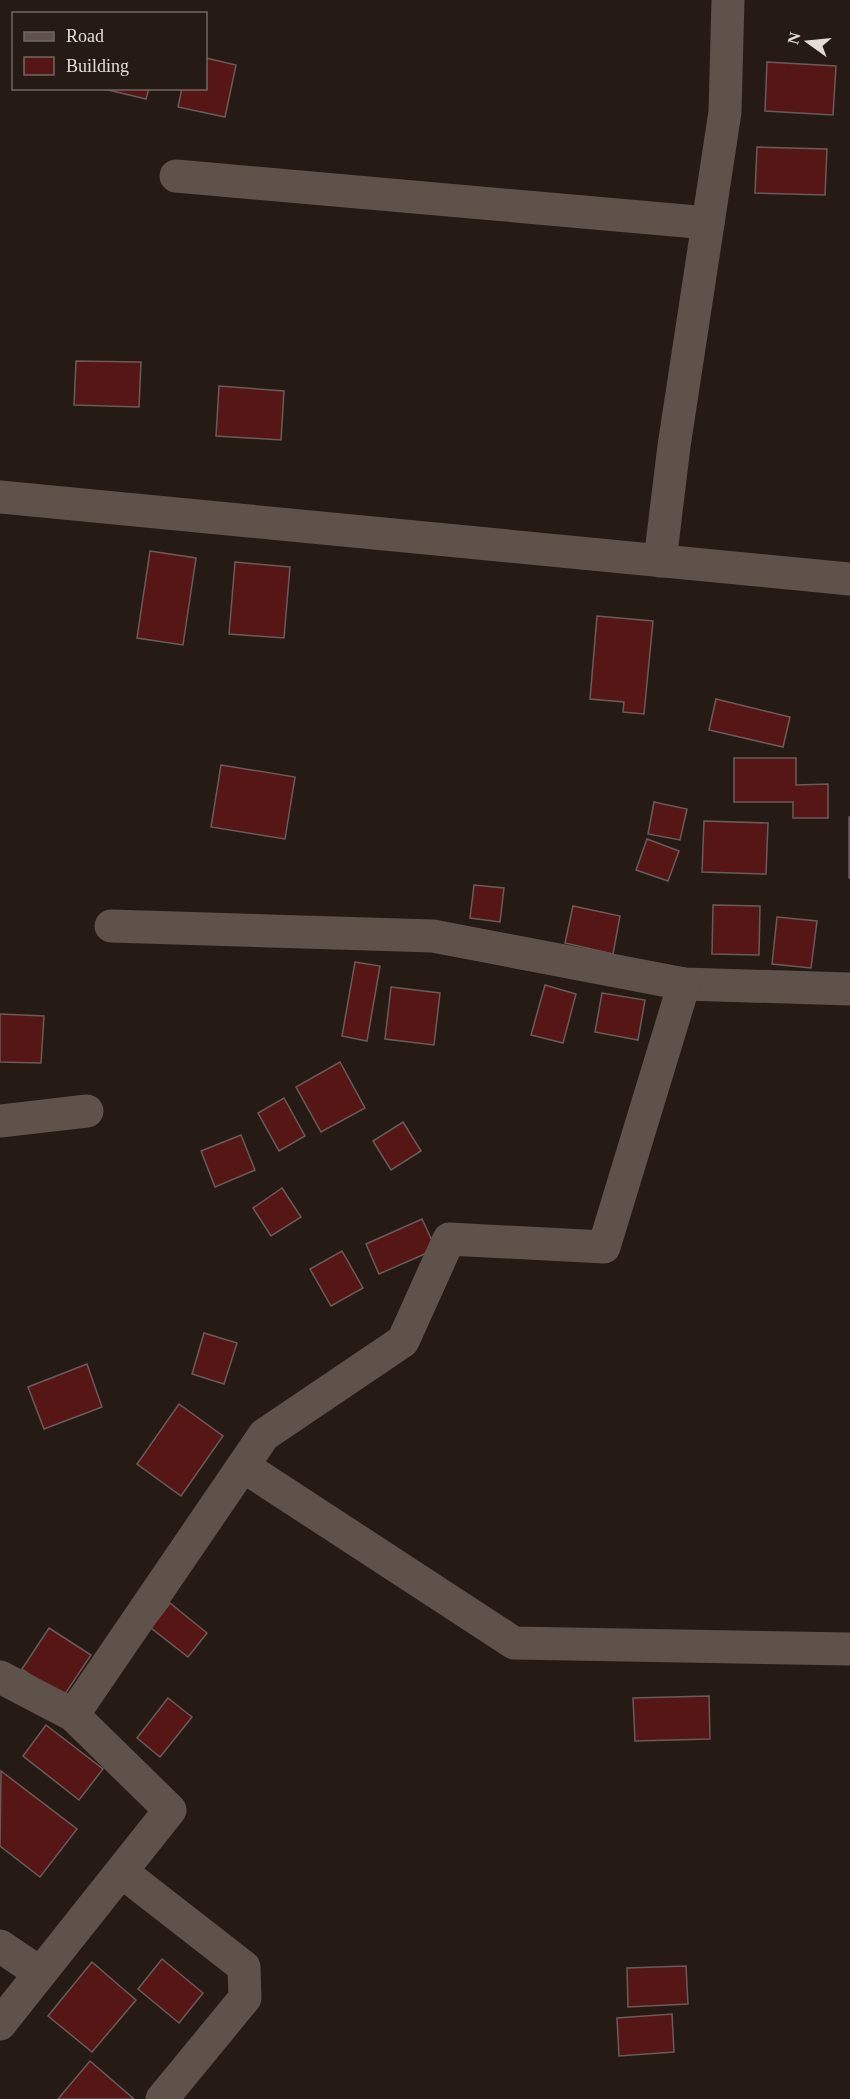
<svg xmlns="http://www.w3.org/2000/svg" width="850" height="2099" font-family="Georgia,serif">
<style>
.building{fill:#561616;stroke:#6a5b59;stroke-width:1.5}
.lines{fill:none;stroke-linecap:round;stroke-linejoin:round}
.minor{stroke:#5e524b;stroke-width:33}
.tertiary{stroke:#5e524b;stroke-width:33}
</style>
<rect width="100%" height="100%" fill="#251b14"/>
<g class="building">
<path d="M206,58L236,65L225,117L178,107L182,88H206Z"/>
<path d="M767,62L836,66L833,115L765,111Z"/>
<path d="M100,88H149L146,99Z"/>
<path d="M757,147L827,149L825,195L755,193Z"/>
<path d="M76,361L141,362L139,407L74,405Z"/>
<path d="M219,386L284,391L281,440L216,436Z"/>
<path d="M150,551L196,558L183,645L137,638Z"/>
<path d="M235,562L290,567L284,638L229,634Z"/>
<path d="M597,616L653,621L644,714L623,712L624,702L590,699Z"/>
<path d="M716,699L790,717L783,747L709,730Z"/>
<path d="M734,758H796V785L828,784V818H793V802H734Z"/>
<path d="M221,765L295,777L285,839L211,827Z"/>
<path d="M654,802L687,809L680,840L648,834Z"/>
<rect x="849" y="817" width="1" height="61"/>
<path d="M704,821L768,823L766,874L702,872Z"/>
<path d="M647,839L679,851L668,881L636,870Z"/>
<path d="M474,885L504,888L500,922L470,918Z"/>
<path d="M713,905L760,906L759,955L712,954Z"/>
<path d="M573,906L620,916L613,954L565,943Z"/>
<path d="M777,917L817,921L811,968L772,964Z"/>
<path d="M355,962L380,966L367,1041L342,1036Z"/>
<path d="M545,985L576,994L563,1043L531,1035Z"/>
<path d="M391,987L440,993L434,1045L385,1039Z"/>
<path d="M602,993L645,1000L638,1040L595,1032Z"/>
<path d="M0,1014L44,1016L41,1063L0,1062Z"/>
<path d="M340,1062L365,1108L321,1132L296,1087Z"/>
<path d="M284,1098L305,1136L279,1151L258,1113Z"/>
<path d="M403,1122L421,1151L391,1170L373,1141Z"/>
<path d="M241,1135L255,1170L215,1187L201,1151Z"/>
<path d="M282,1188L301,1217L271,1236L253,1208Z"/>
<path d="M422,1219L436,1249L379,1274L366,1244Z"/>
<path d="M342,1251L363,1288L331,1306L310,1269Z"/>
<path d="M204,1333L237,1343L224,1384L192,1374Z"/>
<path d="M87,1364L102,1407L44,1429L28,1387Z"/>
<path d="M179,1404L223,1436L181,1496L137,1464Z"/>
<path d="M170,1603L207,1633L188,1657L151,1628Z"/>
<path d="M49,1628L91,1655L63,1697L22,1669Z"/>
<path d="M709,1696L710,1739L635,1741L633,1698Z"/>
<path d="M168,1698L192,1717L160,1757L137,1738Z"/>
<path d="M46,1725L103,1769L79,1800L23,1756Z"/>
<path d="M1,1771L77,1829L40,1877L0,1846Z"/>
<path d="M162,1959L203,1993L179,2023L138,1989Z"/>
<path d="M92,1962L136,2000L92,2052L48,2016Z"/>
<path d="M686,1966L688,2004L628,2007L627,1968Z"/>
<path d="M672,2014L674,2052L619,2056L617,2018Z"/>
<path d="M90,2061L134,2099H58Z"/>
</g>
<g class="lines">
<g class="minor">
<path d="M176,176L708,223"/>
<path d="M660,561L674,446L725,112L728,0"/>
<path d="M111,926L433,936L684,984L850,989"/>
<path d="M0,1121L87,1111"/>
<path d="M243,1466L514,1643L850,1649"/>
<path d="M0,1677L73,1715"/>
<path d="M122,1872L244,1967L245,1998L162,2099"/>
<path d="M0,1946L40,1973"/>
<path d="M0,2024L170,1810L73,1715L264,1435L403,1341L449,1239L604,1247L684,984"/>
</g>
<path class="tertiary" d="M0,497L850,579"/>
</g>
<rect x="12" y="12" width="195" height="78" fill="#251b14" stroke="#716862" stroke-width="1.5"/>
<rect x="24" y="32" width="30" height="9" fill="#5e524b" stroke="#716862" stroke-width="1.5"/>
<text x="66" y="42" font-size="18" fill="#e3dcd7">Road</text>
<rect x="24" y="57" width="30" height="18" fill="#561616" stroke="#716862" stroke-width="1.5"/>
<text x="66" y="72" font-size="18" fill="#e3dcd7">Building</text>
<g transform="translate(808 42) rotate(285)" stroke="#251b14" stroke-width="4.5" paint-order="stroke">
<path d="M0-4.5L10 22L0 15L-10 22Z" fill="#e3dcd7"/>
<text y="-9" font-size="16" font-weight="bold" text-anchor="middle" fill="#e3dcd7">N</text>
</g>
</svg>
